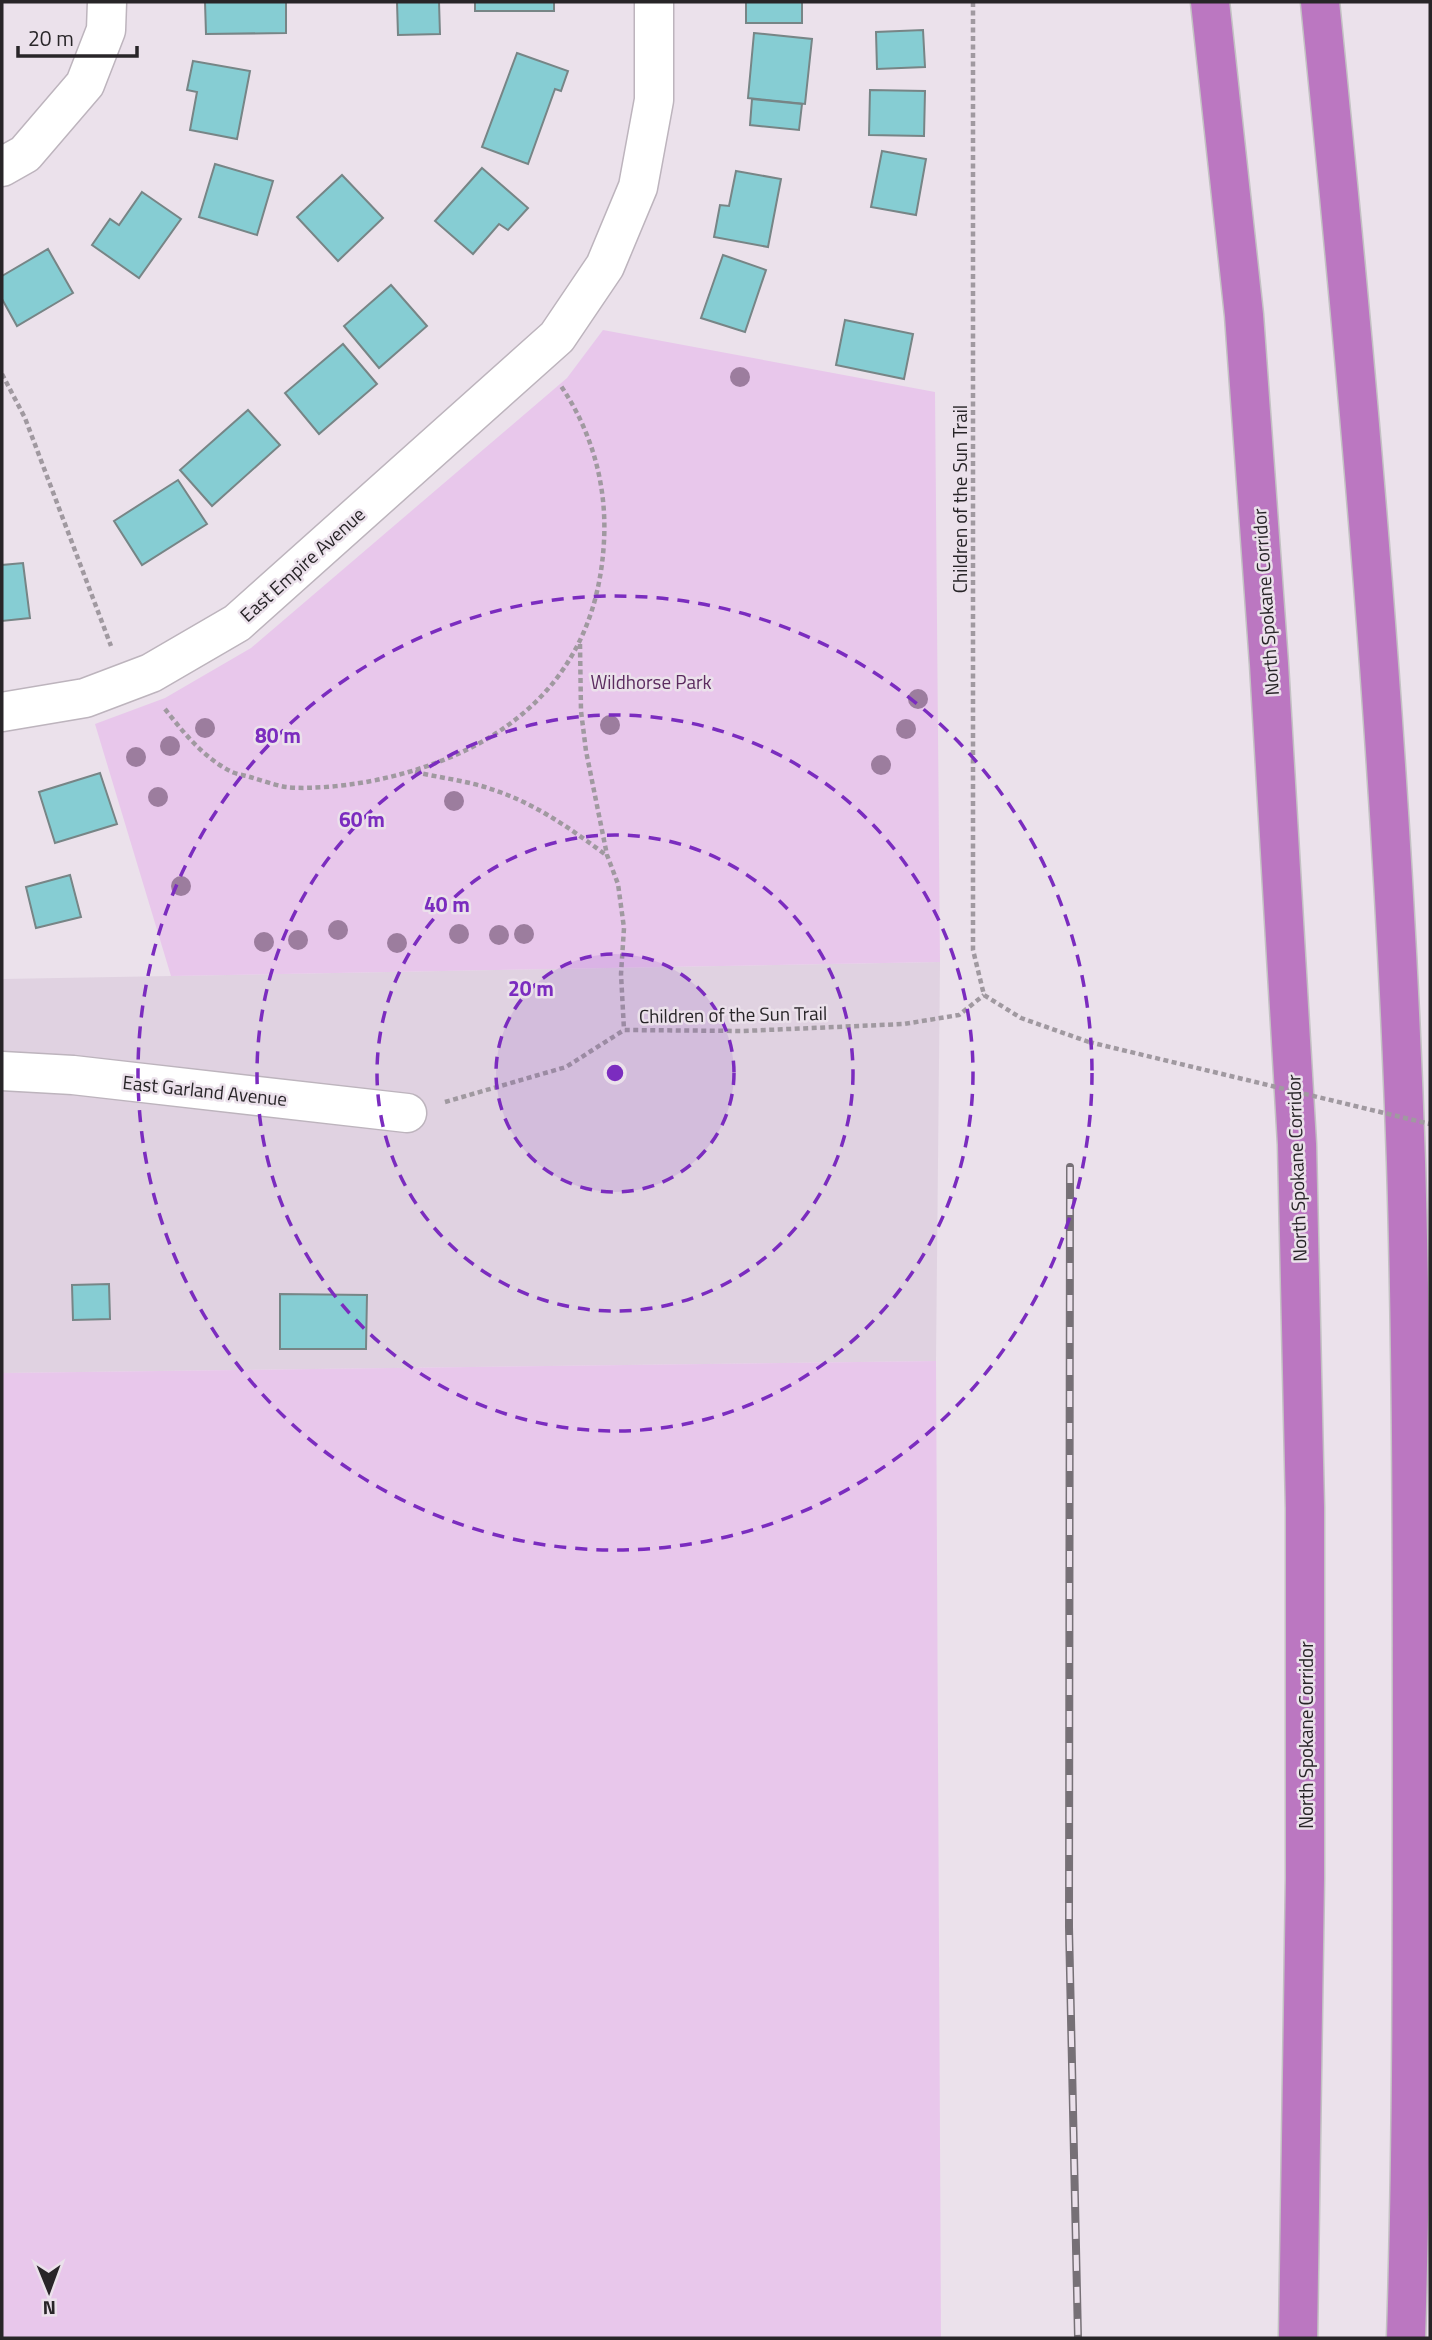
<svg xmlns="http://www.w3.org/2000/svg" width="1432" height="2340" font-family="'Titillium Web',sans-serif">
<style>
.built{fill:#e0d2e1}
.green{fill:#e8c7eb}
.building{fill:#86cdd3;stroke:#778586;stroke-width:2}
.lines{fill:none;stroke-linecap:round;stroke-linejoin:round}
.minor-casing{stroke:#bdb4bd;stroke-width:41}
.motorway-casing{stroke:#c3c2c3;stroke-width:41}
.path{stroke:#a099a0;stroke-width:4.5;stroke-dasharray:5 3.5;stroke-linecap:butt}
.minor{stroke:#fff;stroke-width:38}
.motorway{stroke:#bb77c1;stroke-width:38}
.rail-casing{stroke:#767076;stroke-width:8}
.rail{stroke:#ebe1eb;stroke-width:5;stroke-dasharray:16;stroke-linecap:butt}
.path-bridge{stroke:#a099a0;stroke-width:4.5;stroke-dasharray:5 3.5;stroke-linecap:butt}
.tree{fill:#9c7d9e}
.ring{fill:none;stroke:#7b2cbf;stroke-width:3.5;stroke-dasharray:12 9}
.labels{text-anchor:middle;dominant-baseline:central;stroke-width:5;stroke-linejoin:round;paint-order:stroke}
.street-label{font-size:19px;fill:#282528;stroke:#ebe1eb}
.park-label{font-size:19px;fill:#5b2b5f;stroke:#ebe1eb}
.centre{fill:#7b2cbf;stroke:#ebe1eb;stroke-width:3.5}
.ring-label{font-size:21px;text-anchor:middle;font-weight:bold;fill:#7b2cbf;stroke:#ebe1eb;stroke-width:5;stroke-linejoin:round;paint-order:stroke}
</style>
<rect width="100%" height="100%" fill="#ebe1eb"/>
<path class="built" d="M940,962L936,1361L2,1373V979Z"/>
<g class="green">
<path d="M603,330L935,392L940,962L171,976L95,724L165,698L251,648L567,378Z"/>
<path d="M936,1361L941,2338H2V1373Z"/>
</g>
<g class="building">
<path d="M205,2H286V33L206,34Z"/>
<path d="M397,2H439L440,34L398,35Z"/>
<rect x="475" y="2" width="79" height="9"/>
<rect x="746" y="2" width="56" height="21"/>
<path d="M923,30L925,67L877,69L876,32Z"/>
<path d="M754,33L812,39L805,104L748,98Z"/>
<path d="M517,53L568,71L561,91L555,89L528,164L482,147Z"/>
<path d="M193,61L250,71L237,139L190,130L197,92L187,90Z"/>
<path d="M870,90L925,91L924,136L869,135Z"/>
<path d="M752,99L802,104L799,130L750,125Z"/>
<path d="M882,151L926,159L916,215L871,207Z"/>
<path d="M215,164L273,181L257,235L199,217Z"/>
<path d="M482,168L528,208L508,230L499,224L473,254L435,221Z"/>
<path d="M736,171L781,179L768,247L714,237L720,205L729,206Z"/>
<path d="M342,175L383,218L338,261L297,217Z"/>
<path d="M142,192L181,219L139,278L92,245L110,219L119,225Z"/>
<path d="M48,249L73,293L17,326L2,299V276Z"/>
<path d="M723,255L766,270L745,332L701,318Z"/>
<path d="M391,285L427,326L379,368L344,326Z"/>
<path d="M845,320L913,334L904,379L836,365Z"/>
<path d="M343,344L377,384L319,434L285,393Z"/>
<path d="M248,410L280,445L212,506L180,470Z"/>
<path d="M178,480L207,524L142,565L114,521Z"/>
<path d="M23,563L30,618L2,621V565Z"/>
<path d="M100,773L117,824L55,843L39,792Z"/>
<path d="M70,875L81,917L36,928L26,887Z"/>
<path d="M109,1284L110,1319L73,1320L72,1285Z"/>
<path d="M280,1294L367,1295L366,1349H280Z"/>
</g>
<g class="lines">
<g class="minor-casing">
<g id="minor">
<path d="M2,167L25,154L85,84L106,30L107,2"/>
<path d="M2,712L85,698L151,673L237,623L557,337L605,266L638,187L654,100V2"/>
<path d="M2,1071L73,1075L407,1113"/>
</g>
</g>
<g class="motorway-casing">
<g id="motorway">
<path d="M1210,2L1244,315L1269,664L1297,1144L1305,1508V1878L1298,2338"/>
<path d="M1320,2C1359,387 1393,775 1406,1162C1412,1362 1412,1562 1412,1762C1412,1954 1412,2146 1406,2338"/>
</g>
</g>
<g class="path">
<path d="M973,2V950L984,995L1021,1018L1089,1042"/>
<path d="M2,374L25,418L111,646"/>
<path d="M580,644L581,711L586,751L607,855L618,884L624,928L621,974L624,1030"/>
<path d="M165,709C183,732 203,757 230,771C235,774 243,775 250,777C261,780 274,785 286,787C311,790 355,785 381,779C507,751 597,677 604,541C607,485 592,432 561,386"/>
<path d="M415,772C441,778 469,781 494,790C536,804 571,829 606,855"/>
<path d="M445,1102L566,1067L624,1030L743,1031L904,1024L959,1015L984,995"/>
</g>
<use href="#minor" class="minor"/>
<use href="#motorway" class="motorway"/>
<g class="rail-casing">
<path id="rail" d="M1070,1167L1069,1927L1078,2338"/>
</g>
<use href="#rail" class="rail"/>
<path class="path-bridge" d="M1089,1042L1430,1124"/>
</g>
<g class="tree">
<circle cx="740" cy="377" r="10"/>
<circle cx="918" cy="699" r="10"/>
<circle cx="610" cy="725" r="10"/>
<circle cx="205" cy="728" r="10"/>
<circle cx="906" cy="729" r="10"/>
<circle cx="170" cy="746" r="10"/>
<circle cx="136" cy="757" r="10"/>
<circle cx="881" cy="765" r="10"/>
<circle cx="158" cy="797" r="10"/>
<circle cx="454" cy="801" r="10"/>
<circle cx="181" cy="886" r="10"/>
<circle cx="338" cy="930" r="10"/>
<circle cx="459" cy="934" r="10"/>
<circle cx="524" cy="934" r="10"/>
<circle cx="499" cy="935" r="10"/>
<circle cx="298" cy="940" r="10"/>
<circle cx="264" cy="942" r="10"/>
<circle cx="397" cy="943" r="10"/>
</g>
<circle cx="615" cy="1073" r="119" fill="#7b2cbf" fill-opacity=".12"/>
<g class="ring">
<circle cx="615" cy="1073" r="119"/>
<circle cx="615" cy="1073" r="238"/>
<circle cx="615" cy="1073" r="358"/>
<circle cx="615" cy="1073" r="477"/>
</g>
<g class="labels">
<g class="street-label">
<text transform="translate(959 499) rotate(-90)">Children of the Sun Trail</text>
<text transform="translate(302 564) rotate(-42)">East Empire Avenue</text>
<text transform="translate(1265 602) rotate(-94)">North Spokane Corridor</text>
<text transform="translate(733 1014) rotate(-1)">Children of the Sun Trail</text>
<text transform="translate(205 1090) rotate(6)">East Garland Avenue</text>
<text transform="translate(1296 1168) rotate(-92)">North Spokane Corridor</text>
<text transform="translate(1305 1735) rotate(-90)">North Spokane Corridor</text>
</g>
<g class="park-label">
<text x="651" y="681">Wildhorse Park</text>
</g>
</g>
<circle cx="615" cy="1073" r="10" class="centre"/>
<g class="ring-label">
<text x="278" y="743">80 m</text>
<text x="362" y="827">60 m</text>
<text x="447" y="912">40 m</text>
<text x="531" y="996">20 m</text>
</g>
<rect width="1432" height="2340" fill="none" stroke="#282528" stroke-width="7"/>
<g transform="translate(49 2291) rotate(179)" stroke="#ebe1eb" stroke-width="5" paint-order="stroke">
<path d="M0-5L12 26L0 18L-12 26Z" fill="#282528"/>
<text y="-10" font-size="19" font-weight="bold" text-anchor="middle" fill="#282528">N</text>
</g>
<path d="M18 46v10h119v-10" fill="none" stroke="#282528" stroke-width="3.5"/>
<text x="28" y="46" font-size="21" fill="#282528" stroke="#ebe1eb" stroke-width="5" paint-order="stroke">20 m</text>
</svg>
